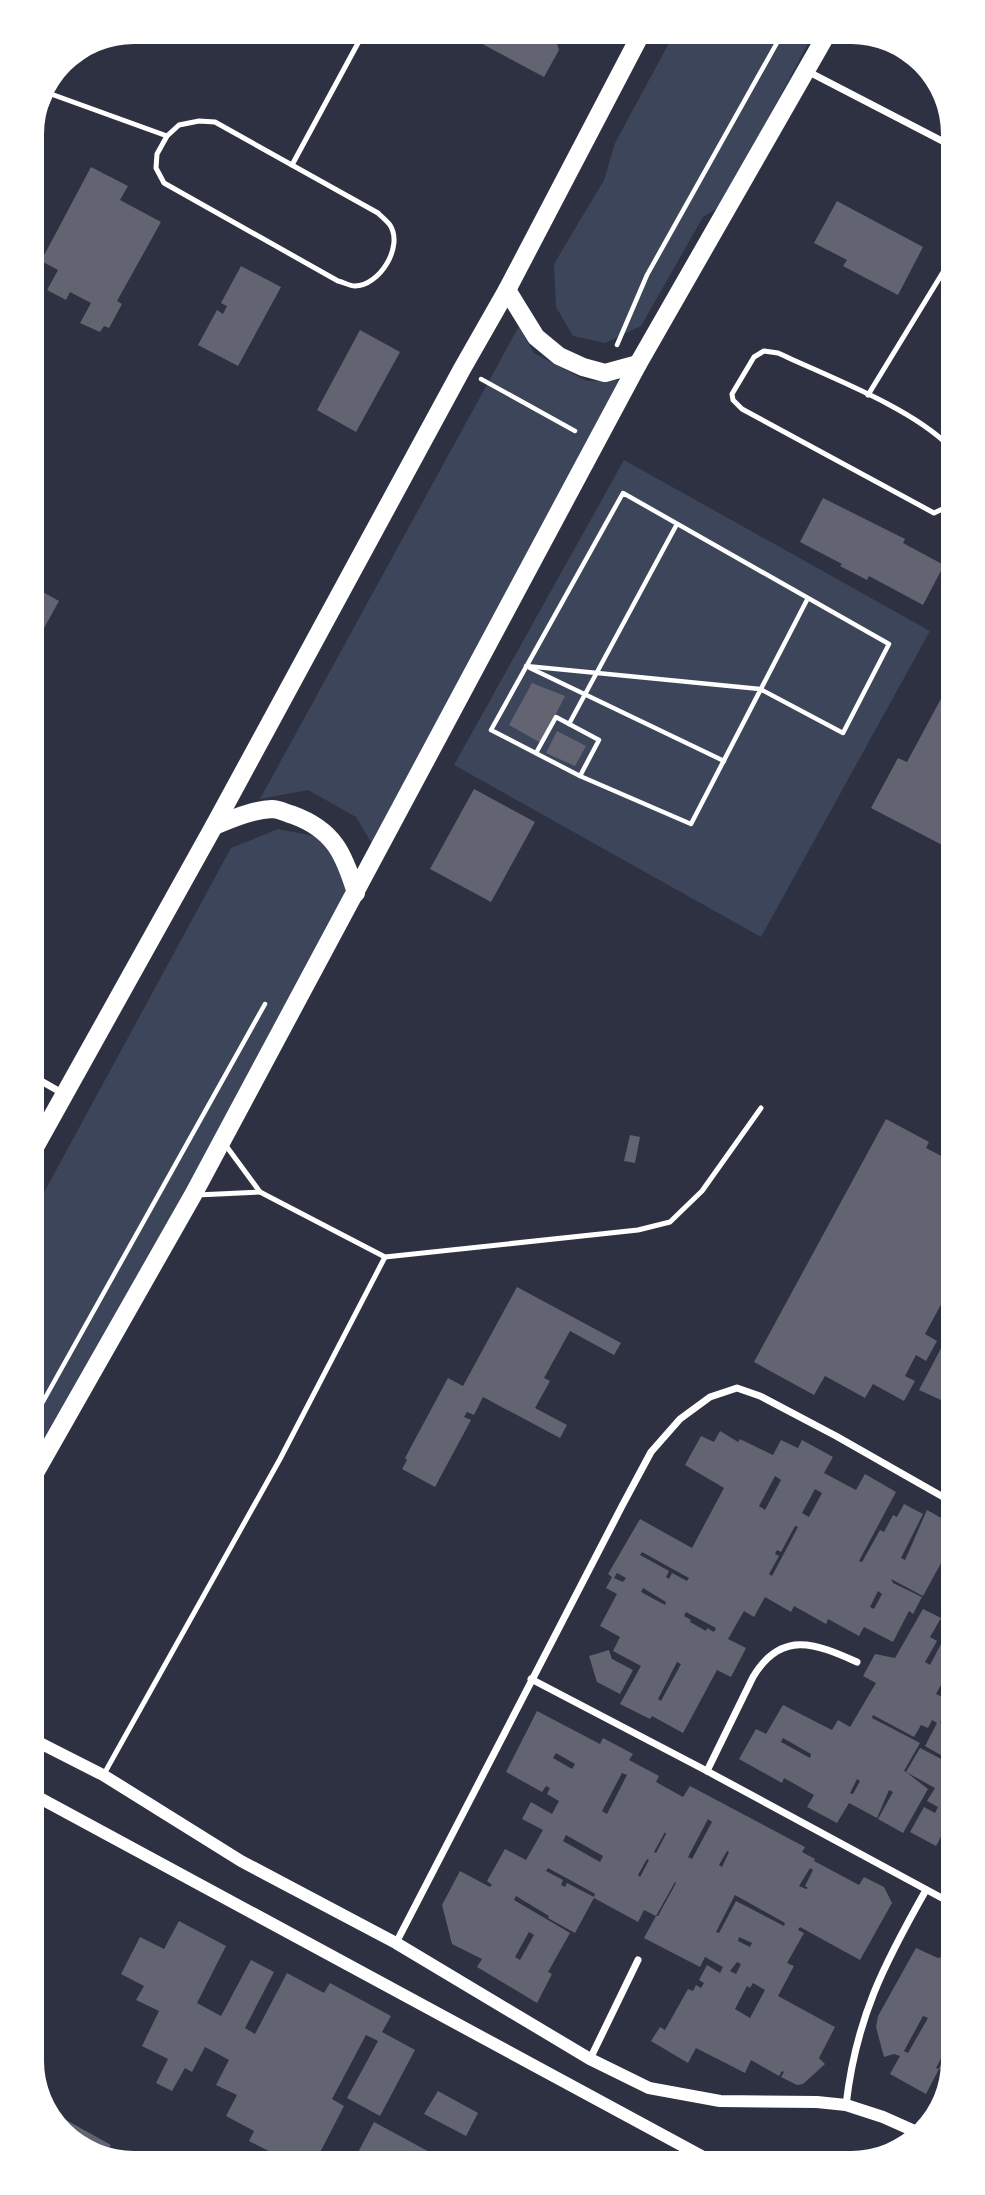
<svg xmlns="http://www.w3.org/2000/svg" width="985" height="2195" font-family="Spectral,serif">
<style>
.green{fill:#3c4559}
.building{fill:#626471;fill-rule:evenodd}
.lines{fill:none;stroke-linecap:round;stroke-linejoin:round}
.path{stroke:#fff;stroke-width:4.5}
.service{stroke:#fff;stroke-width:5}
.minor{stroke:#fff;stroke-width:7}
.tertiary{stroke:#fff;stroke-width:12}
.primary{stroke:#fff;stroke-width:18}
</style>
<rect width="100%" height="100%" fill="#2d3142"/>
<g class="green">
<path d="M675,32H814L723,205L703,217L641,326L605,343L573,336L556,307L554,264L604,180L615,143Z"/>
<path d="M519,326L534,353L587,381L629,380L377,852L356,817L308,790L260,799Z"/>
<path d="M624,460L930,631L761,937L454,765Z"/>
<path d="M278,829L315,836L340,854L346,895L35,1466V1209L231,848Z"/>
</g>
<g class="building">
<path d="M460,32H545L555,37L559,50L544,77Z"/>
<path d="M91,167L128,186L120,200L161,222L117,301L122,304L109,328L104,326L100,332L80,323L91,303L70,292L66,300L47,290L58,270L41,261Z"/>
<path d="M837,201L923,247L898,295L843,266L847,260L814,243Z"/>
<path d="M241,266L281,287L238,366L198,345L217,310L223,314L227,306L221,303Z"/>
<path d="M360,330L400,352L356,432L317,410Z"/>
<path d="M823,498L905,539L903,543L944,565L923,605L869,576L867,580L840,566L842,564L800,542Z"/>
<path d="M41,591L59,601L33,648V605Z"/>
<path d="M950,682V849L871,808L898,758L907,762Z"/>
<path d="M532,683L565,696L541,743L509,725Z"/>
<path d="M557,731L586,746L575,766L546,753Z"/>
<path d="M474,789L535,822L491,902L430,869Z"/>
<path d="M886,1119L929,1142L926,1148L951,1161V1286L925,1334L937,1341L926,1361L916,1355L905,1376L915,1381L904,1401L873,1384L865,1398L825,1376L814,1395L754,1362Z"/>
<path d="M630,1135L640,1137L635,1163L624,1161Z"/>
<path d="M517,1287L621,1343L614,1355L570,1331L544,1378L550,1381L535,1408L567,1425L560,1438L483,1397L474,1415L467,1412L464,1417L471,1420L435,1487L402,1469L407,1460L405,1458L448,1378L463,1386Z"/>
<path d="M948,1335L951,1336L952,1405L919,1390Z"/>
<path d="M720,1431L738,1442L740,1439L773,1455L781,1440L798,1448L802,1440L833,1457L824,1473L856,1490L865,1474L896,1492L859,1561L862,1562L880,1530L884,1532L893,1515L897,1517L904,1504L923,1514L901,1558L905,1560L927,1510L952,1524V1543L923,1596L891,1579L893,1583L922,1597L913,1614L909,1611L893,1642L864,1627L859,1636L828,1619L826,1624L794,1606L791,1612L765,1597L754,1617L744,1611L728,1639L746,1648L731,1677L717,1670L683,1733L652,1716L650,1719L620,1704L641,1666L613,1651L620,1637L600,1626L617,1594L606,1588L612,1577L608,1574L640,1519L692,1548L724,1488L685,1465L701,1436L714,1442ZM775,1476L781,1480L765,1510L759,1506ZM815,1489L822,1493L809,1517L802,1513ZM795,1526L798,1527L772,1576L769,1574L779,1556L775,1554L777,1550L781,1552ZM642,1552L689,1578L687,1581L672,1573L669,1579L666,1577L669,1571L640,1555ZM617,1573L626,1578L623,1582L614,1578ZM643,1588L666,1602L665,1605L641,1592ZM878,1591L882,1594L874,1609L870,1607ZM686,1612L716,1628L714,1632L707,1628L706,1631L690,1622L691,1620L684,1616ZM677,1662L681,1664L661,1701L658,1699Z"/>
<path d="M923,1609L941,1618L930,1637L937,1641L925,1662L930,1665L951,1625L947,1623L952,1613L953,1714L949,1720L953,1717V1725L942,1719L940,1723L953,1730V1762L925,1746L937,1723L932,1720L928,1728L921,1725L914,1737L873,1715L872,1718L920,1743L904,1771L906,1772L920,1748L953,1765V1856L941,1849L950,1829L946,1827L936,1846L910,1832L924,1807L935,1813L938,1807L927,1801L935,1788L906,1772L928,1789L903,1833L878,1819L893,1792L889,1790L877,1818L849,1803L837,1823L807,1807L814,1795L784,1778L782,1783L739,1759L756,1729L766,1734L783,1705L832,1730L838,1720L850,1727L876,1683L863,1676L875,1654L895,1658ZM942,1683L950,1687L945,1698L936,1694ZM783,1738L811,1754L810,1758L781,1742ZM857,1779L860,1781L853,1794L850,1793Z"/>
<path d="M609,1650L612,1659L633,1670L620,1694L597,1682L589,1656Z"/>
<path d="M537,1711L600,1744L603,1738L633,1754L629,1760L659,1776L656,1782L683,1797L690,1786L805,1847L802,1852L815,1859L814,1861L859,1885L864,1877L884,1887L892,1903L860,1960L800,1927L798,1930L804,1933L787,1963L794,1966L778,1996L835,2027L819,2058L825,2064L803,2084L797,2085L781,2077L784,2072L782,2071L779,2076L751,2060L745,2073L696,2048L688,2063L651,2041L660,2027L665,2030L688,1989L693,1991L696,1985L701,1988L704,1983L699,1980L707,1965L720,1973L723,1967L705,1957L700,1967L644,1938L656,1916H658L676,1883L675,1882L656,1916L644,1910L638,1922L594,1898L575,1933L548,1918L549,1916L516,1896L514,1900L570,1933L548,1972L552,1974L537,2003L477,1967L482,1959L452,1944L442,1905L460,1871L490,1887L492,1885L487,1881L505,1849L526,1860L543,1830L522,1819L531,1802L552,1814L559,1801L547,1794L550,1788L546,1786L542,1792L506,1772ZM556,1753L575,1764L572,1769L553,1758ZM622,1773L627,1775L607,1814L602,1811ZM708,1819L712,1822L692,1859L688,1857ZM665,1832L666,1834L656,1853L654,1852ZM566,1835L603,1856L600,1862L563,1841ZM727,1851L729,1852L722,1867L719,1865ZM647,1859L649,1860L640,1877L638,1875ZM548,1868L590,1891L595,1894L594,1897L567,1883L565,1887L561,1885L563,1880L546,1871ZM810,1868L813,1870L805,1886L808,1888L806,1889L799,1886ZM735,1895L785,1923L784,1926L736,1901L719,1933L716,1932ZM529,1932L534,1935L520,1960L515,1957ZM739,1937L752,1943L750,1947L738,1941ZM737,1962L741,1964L736,1974L730,1971ZM753,1983L765,1990L750,2018L735,2009L747,1986L750,1988Z"/>
<path d="M179,1921L226,1946L197,2003L221,2016L251,1960L274,1972L245,2028L255,2034L287,1973L324,1993L330,1983L391,2016L382,2032L415,2050L380,2116L347,2098L378,2041L366,2035L332,2099L344,2106L315,2162H290L249,2141L254,2131L226,2116L237,2095L216,2085L229,2060L205,2047L192,2072L185,2068L172,2091L156,2083L168,2059L142,2046L159,2011L136,2000L144,1986L121,1974L140,1937L164,1949Z"/>
<path d="M916,1948L938,1958L953,1954V2036L936,2068L939,2069L926,2094L890,2074L900,2056L894,2054L884,2057L876,2027L878,2016ZM923,2016L928,2018L908,2053L904,2051Z"/>
<path d="M953,2042V2062L949,2075L939,2069Z"/>
<path d="M438,2091L478,2113L466,2136L424,2114Z"/>
<path d="M48,2110L111,2145L105,2155L71,2142Z"/>
<path d="M374,2122L437,2156L440,2152L453,2159L452,2161L353,2162Z"/>
</g>
<g class="lines">
<g class="path">
<path d="M617,345L647,275L783,32"/>
<path d="M481,379L575,431"/>
<path d="M526,666L760,689L843,733L889,644L623,493L491,730L580,776L691,824L808,598"/>
<path d="M530,668L724,761"/>
<path d="M569,724L677,524"/>
<path d="M536,753L556,717L599,740L580,776"/>
<path d="M35,1416L265,1004"/>
</g>
<g class="service">
<path d="M831,40L848,32"/>
<path d="M51,94L167,136"/>
<path d="M199,121L215,122L378,213C382,217 387,221 390,225C404,247 379,286 355,286C350,286 343,282 338,281L164,183L156,168L157,154L167,136L179,125Z"/>
<path d="M32,139L51,94L47,92"/>
<path d="M292,165L364,32"/>
<path d="M868,395L948,264"/>
<path d="M949,446C910,407 829,377 778,353L764,351L754,357L732,394L733,400L742,409L934,513L949,506"/>
<path d="M224,1143L260,1192L385,1257L638,1230L670,1222L702,1191L761,1108"/>
<path d="M197,1195L260,1192"/>
<path d="M104,1774L280,1459L385,1257"/>
</g>
<g class="minor">
<path d="M807,71L948,144"/>
<path d="M34,1077L64,1094"/>
<path d="M531,1679L707,1771L953,1904"/>
<path d="M707,1771L753,1677C781,1630 815,1643 857,1662"/>
<path d="M396,1943L622,1506L651,1452L680,1419L710,1397L737,1388L760,1396L836,1436L952,1502"/>
<path d="M590,2059L638,1960"/>
<path d="M846,2105C856,2018 884,1964 926,1890"/>
</g>
<g class="tertiary">
<path d="M36,1741L103,1775L241,1861L396,1943L590,2059L649,2088L720,2101L817,2102L846,2105L883,2117L919,2133"/>
<path d="M36,1796L707,2159"/>
</g>
<g class="primary">
<path d="M507,290L536,337L559,356L583,367L605,373L638,364"/>
<path d="M214,826C232,819 252,810 272,809C279,809 286,813 293,815C334,830 344,854 356,893"/>
<path d="M34,1149L214,826L462,369L507,290L642,32"/>
<path d="M35,1473L193,1195L638,364L828,32"/>
</g>
</g>
<path d="M0 0H985V2195H0ZM134 44H851A90 90 0 0 1 941 134V2061A90 90 0 0 1 851 2151H134A90 90 0 0 1 44 2061V134A90 90 0 0 1 134 44Z" fill="#fff" fill-rule="evenodd"/>
</svg>
